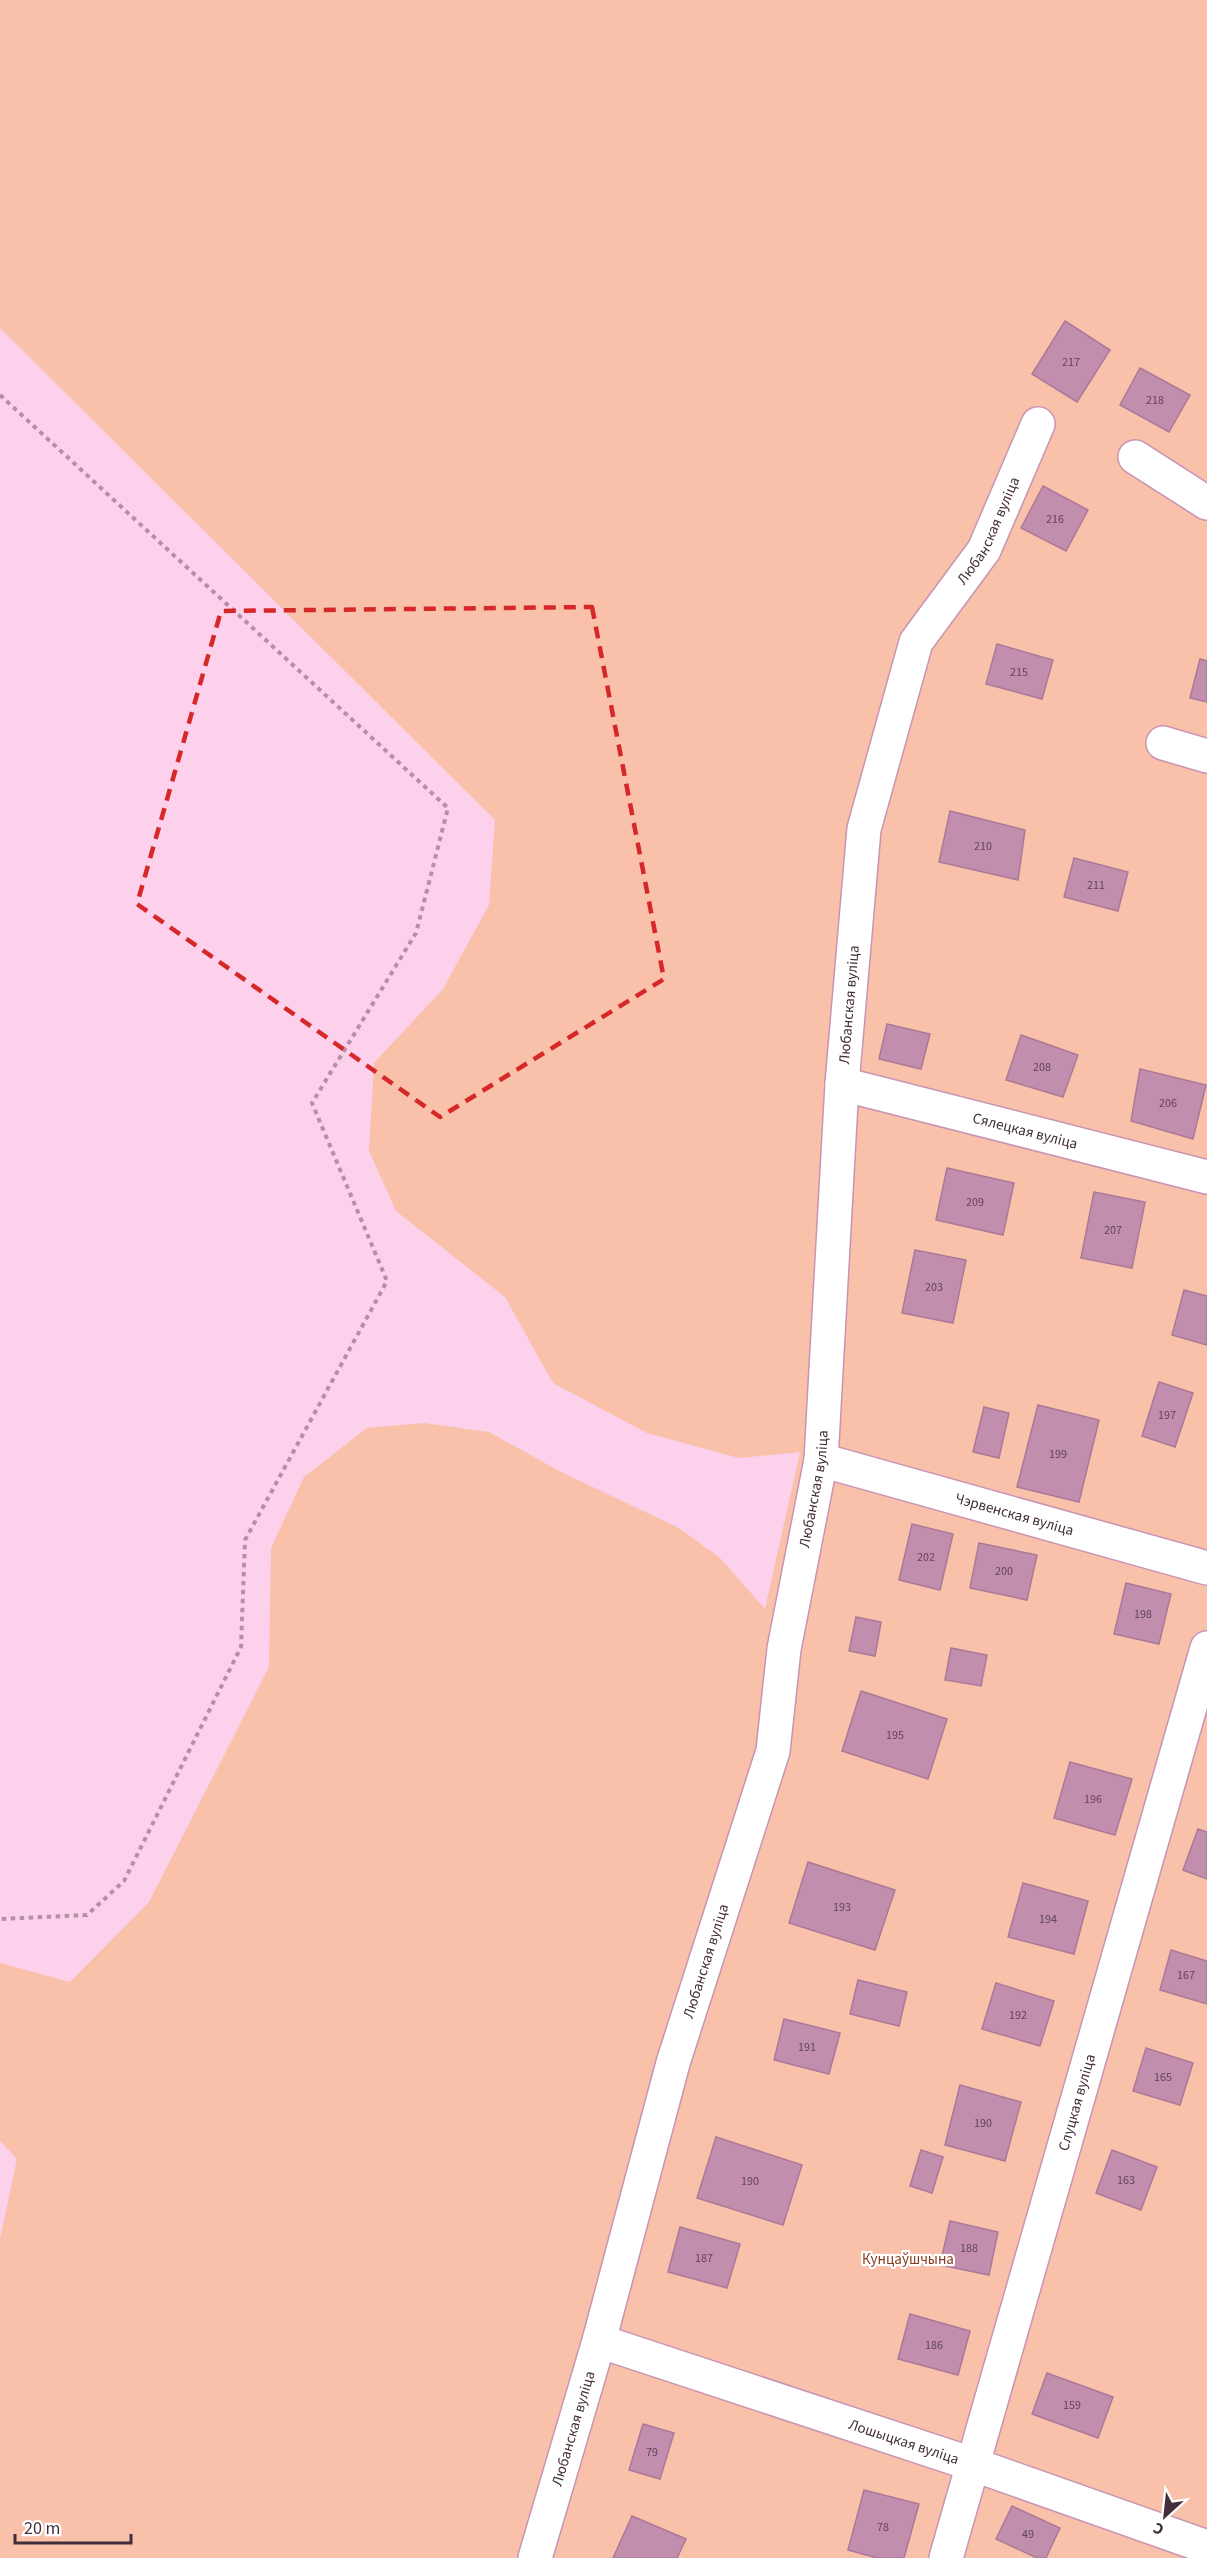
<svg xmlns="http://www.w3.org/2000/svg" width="1207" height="2558" font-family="'Source Sans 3',sans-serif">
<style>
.green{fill:#f9c0aa}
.building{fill:#c28eae;stroke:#ab7998;stroke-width:1.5}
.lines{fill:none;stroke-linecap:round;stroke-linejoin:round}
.street-casing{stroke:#c894b3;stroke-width:36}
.path{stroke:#b390a5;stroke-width:4;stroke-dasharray:4.5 4.5;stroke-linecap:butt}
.street{stroke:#fff;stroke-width:33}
.marked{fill:none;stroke:#d62828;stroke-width:4.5;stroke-dasharray:12 8;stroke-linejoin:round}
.labels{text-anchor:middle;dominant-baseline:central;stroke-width:4.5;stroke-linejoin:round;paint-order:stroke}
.number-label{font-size:12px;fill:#624557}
.street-label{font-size:15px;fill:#422d3a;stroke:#fff}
.park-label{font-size:15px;fill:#863d1e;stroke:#fff}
</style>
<rect width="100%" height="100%" fill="#fdd0eb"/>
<path class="green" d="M0,0H1207V2558H0V2239L17,2159L0,2141V1963L70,1982L149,1902L269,1667L271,1548L304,1477L367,1428L424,1423L489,1432L559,1471L679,1528L720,1558L765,1609L800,1452L739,1458L647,1433L553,1383L505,1297L396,1211L369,1151L374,1063L443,989L489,905L495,820L0,328Z"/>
<g class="building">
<path d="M1065,321L1110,350L1077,402L1032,374Z"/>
<path d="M1140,368L1190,395L1169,432L1120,405Z"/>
<path d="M1043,486L1088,510L1066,551L1021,528Z"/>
<path d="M997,644L1053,660L1042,699L986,684Z"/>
<path d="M1200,659L1207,661V702L1190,698Z"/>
<path d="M950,811L1025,830L1018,880L939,862Z"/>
<path d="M1074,858L1128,872L1118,911L1064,897Z"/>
<path d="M887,1024L930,1034L921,1069L879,1059Z"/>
<path d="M1021,1035L1078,1055L1063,1097L1006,1080Z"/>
<path d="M1140,1069L1206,1085L1193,1139L1131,1121Z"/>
<path d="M947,1168L1014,1183L1003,1235L936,1220Z"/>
<path d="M1094,1192L1145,1202L1132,1268L1081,1258Z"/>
<path d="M915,1250L966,1260L953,1323L902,1313Z"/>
<path d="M1184,1290L1207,1296V1345L1172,1335Z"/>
<path d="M1159,1382L1193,1393L1175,1447L1142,1436Z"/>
<path d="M1038,1405L1099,1420L1079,1502L1017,1487Z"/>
<path d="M984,1407L1009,1413L999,1458L973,1452Z"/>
<path d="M912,1524L953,1534L940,1590L899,1580Z"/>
<path d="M979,1543L1037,1555L1027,1600L970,1588Z"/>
<path d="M1126,1583L1171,1594L1159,1644L1114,1634Z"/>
<path d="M856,1617L881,1622L875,1656L849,1651Z"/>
<path d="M951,1648L987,1655L981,1686L945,1680Z"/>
<path d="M861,1691L947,1719L928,1779L842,1751Z"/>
<path d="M1070,1762L1132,1779L1115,1835L1054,1818Z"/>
<path d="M1198,1829L1207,1832V1879L1183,1870Z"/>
<path d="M808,1862L895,1890L875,1950L789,1923Z"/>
<path d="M1023,1883L1088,1901L1074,1954L1008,1937Z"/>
<path d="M1171,1950L1207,1961V2004L1160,1990Z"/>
<path d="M858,1980L907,1992L899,2026L850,2014Z"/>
<path d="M996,1983L1054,2001L1040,2046L982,2029Z"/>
<path d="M784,2019L840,2033L829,2074L774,2060Z"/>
<path d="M1146,2048L1193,2063L1180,2105L1133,2091Z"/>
<path d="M960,2085L1021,2102L1005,2161L945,2145Z"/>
<path d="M716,2137L802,2165L783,2225L697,2198Z"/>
<path d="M921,2150L943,2157L932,2193L910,2186Z"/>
<path d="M1112,2150L1157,2167L1141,2210L1096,2193Z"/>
<path d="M950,2221L998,2232L989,2275L940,2265Z"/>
<path d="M680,2227L740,2244L727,2288L668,2272Z"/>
<path d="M910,2314L970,2331L958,2375L898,2359Z"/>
<path d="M1047,2373L1113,2397L1098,2438L1032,2414Z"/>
<path d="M643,2424L674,2433L660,2479L629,2470Z"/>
<path d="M864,2490L919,2504L904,2558H877L848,2550Z"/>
<path d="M1012,2506L1060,2528L1046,2558H1037L996,2539Z"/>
<path d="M632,2516L686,2539L677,2558H613Z"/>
</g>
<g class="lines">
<g class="street-casing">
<g id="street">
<path d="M1135,457L1207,503"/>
<path d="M1163,743L1207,756"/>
<path id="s1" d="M842,1084L1207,1177"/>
<path id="s2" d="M821,1460L1207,1568"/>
<path id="s3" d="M599,2341L972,2464L1207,2547"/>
<path id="s4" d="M535,2558L599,2341L673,2063L773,1751L784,1649L821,1460L842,1084L864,829L916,642L984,550L1038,424"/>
<path id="s5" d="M946,2558L1207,1648"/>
</g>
</g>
<path class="path" d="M0,395L448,808L416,933L312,1103L387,1281L245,1540L241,1647L124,1881L87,1915L0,1919"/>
<use href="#street" class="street"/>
</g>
<path class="marked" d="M592,607L664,979L440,1117L137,904L221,611Z"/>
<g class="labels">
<g class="number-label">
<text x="1071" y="362">217</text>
<text x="1155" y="400">218</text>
<text x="1055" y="519">216</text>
<text x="1019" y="672">215</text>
<text x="983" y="846">210</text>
<text x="1096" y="885">211</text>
<text x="1042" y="1067">208</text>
<text x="1168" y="1103">206</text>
<text x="975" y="1202">209</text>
<text x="1113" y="1230">207</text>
<text x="934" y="1287">203</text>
<text x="1167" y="1415">197</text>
<text x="1058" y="1454">199</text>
<text x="926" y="1557">202</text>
<text x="1004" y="1571">200</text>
<text x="1143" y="1614">198</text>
<text x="895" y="1735">195</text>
<text x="1093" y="1799">196</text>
<text x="842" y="1907">193</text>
<text x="1048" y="1919">194</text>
<text x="1186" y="1975">167</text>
<text x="1018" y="2015">192</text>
<text x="807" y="2047">191</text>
<text x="1163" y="2077">165</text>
<text x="983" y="2123">190</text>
<text x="1126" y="2180">163</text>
<text x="750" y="2181">190</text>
<text x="969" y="2248">188</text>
<text x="704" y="2258">187</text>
<text x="934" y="2345">186</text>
<text x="1072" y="2405">159</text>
<text x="652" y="2452">79</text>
<text x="883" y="2527">78</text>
<text x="1028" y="2534">49</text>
</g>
<g class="street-label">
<text stroke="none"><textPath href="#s4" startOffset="2097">Любанская вуліца</textPath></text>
<text stroke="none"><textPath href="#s4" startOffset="1593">Любанская вуліца</textPath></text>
<text stroke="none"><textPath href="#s1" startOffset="189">Сялецкая вуліца</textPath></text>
<text stroke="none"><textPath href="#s4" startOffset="1107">Любанская вуліца</textPath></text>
<text stroke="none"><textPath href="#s2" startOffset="201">Чэрвенская вуліца</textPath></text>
<text stroke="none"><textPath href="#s4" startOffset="621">Любанская вуліца</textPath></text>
<text stroke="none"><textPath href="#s5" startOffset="474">Слуцкая вуліца</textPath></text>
<text stroke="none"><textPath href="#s4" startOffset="135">Любанская вуліца</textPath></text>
<text stroke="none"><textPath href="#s3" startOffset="321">Лошыцкая вуліца</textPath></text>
</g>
<g class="park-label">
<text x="908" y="2259">Кунцаўшчына</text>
</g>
</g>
<g transform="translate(1165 2516) rotate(207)" stroke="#ffffff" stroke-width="4.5" paint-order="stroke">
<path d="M0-4.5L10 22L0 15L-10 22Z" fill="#422d3a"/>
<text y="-9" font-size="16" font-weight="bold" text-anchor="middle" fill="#422d3a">С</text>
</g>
<path d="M15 2534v9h116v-9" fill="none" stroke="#422d3a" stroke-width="3"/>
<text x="24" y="2534" font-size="18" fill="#422d3a" stroke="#ffffff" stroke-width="4.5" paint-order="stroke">20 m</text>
</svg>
